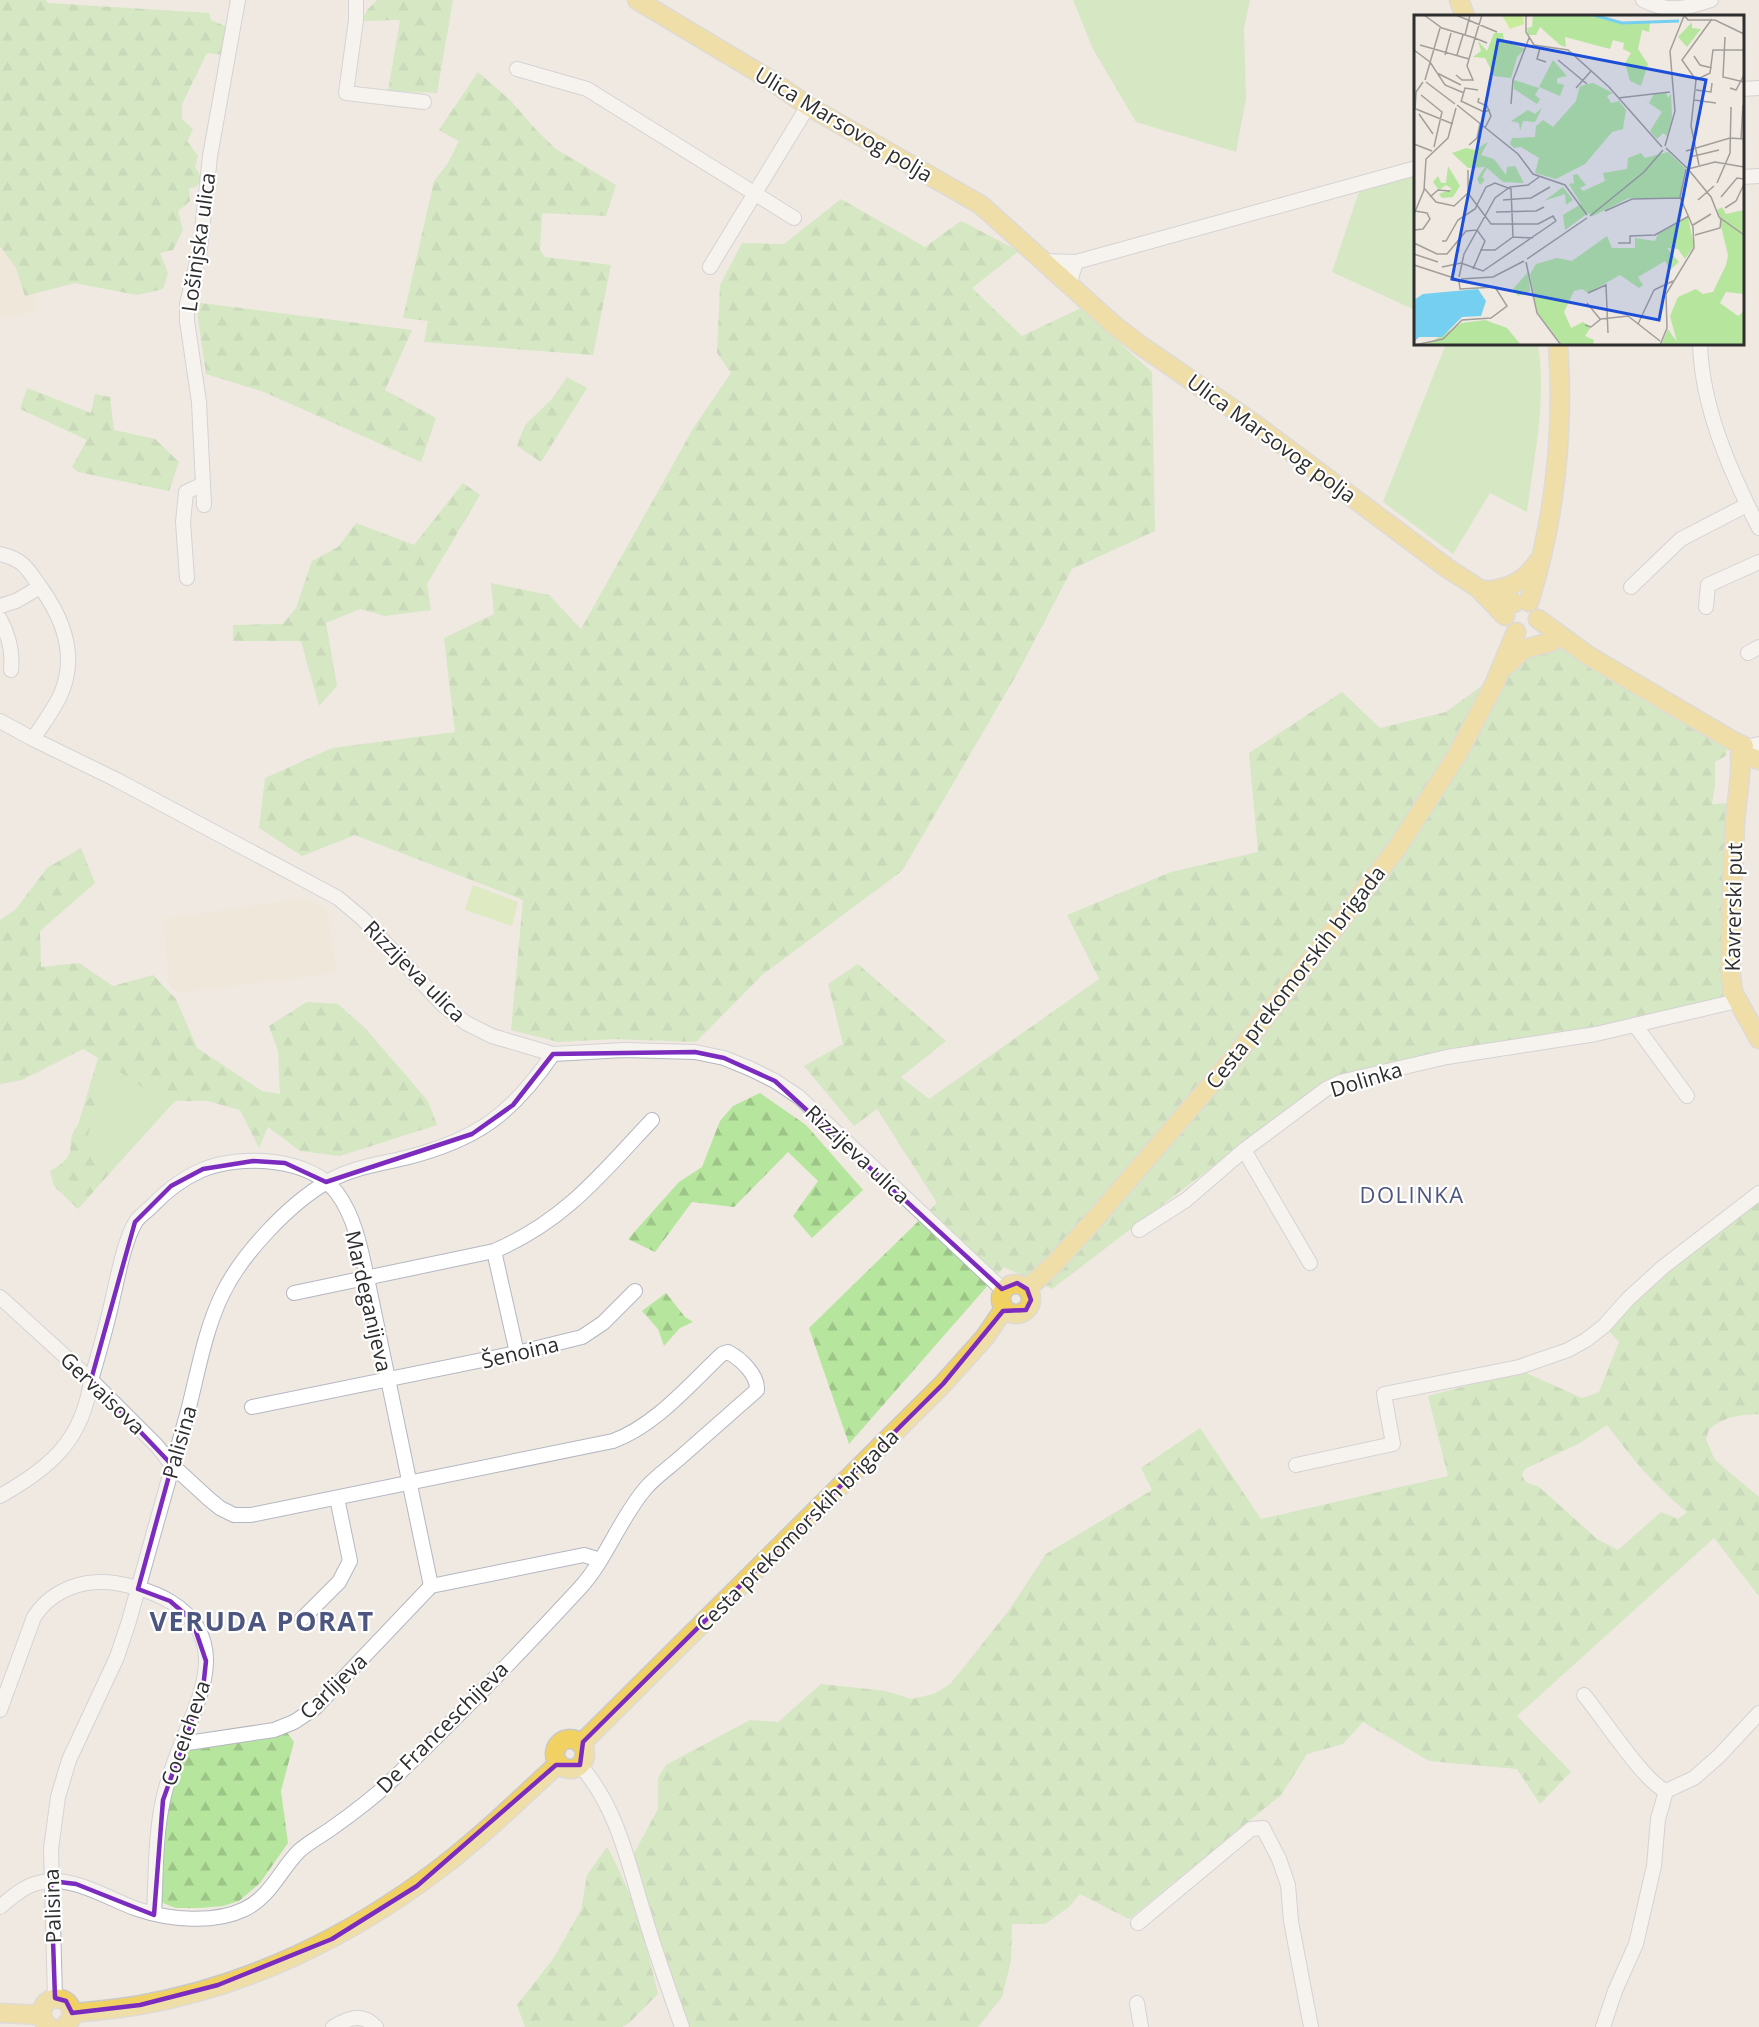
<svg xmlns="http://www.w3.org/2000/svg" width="1759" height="2027" font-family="'Open Sans',sans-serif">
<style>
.education{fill:#f0e6d1}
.grass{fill:#b6e59e}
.forest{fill:url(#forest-firs);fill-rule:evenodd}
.pitch{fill:#c9ec9a}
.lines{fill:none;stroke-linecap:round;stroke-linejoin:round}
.minor-casing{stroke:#b4b7c1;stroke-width:16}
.major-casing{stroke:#c9c9c9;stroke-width:21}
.minor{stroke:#fff;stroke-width:14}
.major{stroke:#f2d163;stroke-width:18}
.marked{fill:none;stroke:#7b2cbf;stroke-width:4.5;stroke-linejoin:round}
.labels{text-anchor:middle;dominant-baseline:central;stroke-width:4.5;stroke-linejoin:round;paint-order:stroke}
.street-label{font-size:21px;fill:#2e2e2e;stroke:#fff}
.neighbourhood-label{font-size:22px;letter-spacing:1.5px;fill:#4d5680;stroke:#fff}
.district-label{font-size:27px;font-weight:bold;letter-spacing:1.5px;fill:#4d5680;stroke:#fff}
.inset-river{fill:none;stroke:#75cff0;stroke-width:3}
.inset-road{fill:none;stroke:#a29e99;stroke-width:1.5}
.view{fill:#1d4ed8;fill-opacity:0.15;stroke:#1d4ed8;stroke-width:3}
.inset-edge{fill:none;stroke:#2e2e2e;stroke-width:3}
</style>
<defs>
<pattern id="forest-firs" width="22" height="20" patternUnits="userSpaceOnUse" patternTransform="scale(1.5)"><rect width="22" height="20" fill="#b6e59e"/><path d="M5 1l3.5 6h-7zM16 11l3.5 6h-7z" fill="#9dc588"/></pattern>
</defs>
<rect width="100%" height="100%" fill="#efe9e1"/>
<g class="education">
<path d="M0,224L26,250L38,312L0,317Z"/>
<path d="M301,898L327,909L337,973L178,993L169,984L163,919Z"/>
</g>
<g class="grass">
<path d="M1073,0H1250L1244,28L1246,99L1236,152L1136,122L1093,49Z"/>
<path d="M1415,175V310L1332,272L1359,192Z"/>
<path d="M1446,344H1538C1547,398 1534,457 1527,512L1490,493L1453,554L1383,502Z"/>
<path d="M106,1062L163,1101H175L117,1165L87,1140Z"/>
</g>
<g class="forest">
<path d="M0,0H46L48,3L209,13L211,20L229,28L224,55L207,53L182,104V119L193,129L187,141L198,156L195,167L202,178L196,187L189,188L190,201L178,211L183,230L173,250L160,253L168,273L163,289L137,295L75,283L25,296L16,268L0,246Z"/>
<path d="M377,0H453L437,93L388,91L400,20L362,21L367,10Z"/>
<path d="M478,72L510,100L538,132L556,149L616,185L606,216L542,213L540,250L545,257L611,265L593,355L424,342L428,321L403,318L434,181L448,163L459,141L439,130Z"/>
<path d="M841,199L925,247L961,221L1019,251L972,288L1022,336L1081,308L1152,372L1155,531L1072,569L1018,672L902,871L762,975L696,1042L614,1039L558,1042L511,1030L523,900L355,835L302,856L259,828L265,778L332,748L455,732L444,638L494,614L491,583L549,595L581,629L694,427L731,373L717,353L720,285L742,243L784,244Z"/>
<path d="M201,303L412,330L385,390L436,418L421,462L264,392L206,374L196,304Z"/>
<path d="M567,377L587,388L541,462L517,446L525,425L551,400Z"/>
<path d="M27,388L91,413L95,394L110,397L114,430L155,439L179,462L169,491L78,472L72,467L87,440L20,409Z"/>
<path d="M463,483L480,495L427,584L431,610L385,616L360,609L326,623L337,686L319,706L301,641H233V625L283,624L296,608L312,561L338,547L356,523L414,545Z"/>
<path d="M1562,648L1634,688L1726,744L1727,755L1715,762V786L1712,804L1728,803L1727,1000L1586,1031L1444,1050L1383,1065L1322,1083L1052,1289L1004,1267L849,1444L809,1328L937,1203L877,1109L854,1126L804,1066L843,1044L828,984L858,964L946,1041L901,1077L929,1099L1099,979L1067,915L1171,872L1258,852L1249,753L1342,692L1380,728L1446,712L1521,657Z"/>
<path d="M81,848L95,883L40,931L41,967L79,963L113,986L153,975L176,999L197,1048L262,1091L280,1094L278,1051L269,1026L307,1002L338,1004L365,1028L428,1101L437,1125L340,1156L300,1151L268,1127L259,1148L240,1110L207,1101H163L106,1063L87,1140L117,1165L78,1209L54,1186L50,1171C84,1153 61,1146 78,1125L98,1058L83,1049L22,1080L0,1084V920L16,909L47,868Z"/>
<path d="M760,1093L806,1125L863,1190L812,1238L793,1216L818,1181L788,1152L734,1207L692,1202L655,1252L628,1239L679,1182L702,1167L720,1121L733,1106Z"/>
<path d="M1759,1197V1414C1737,1415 1727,1416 1709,1429L1706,1440L1715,1460L1759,1497V1596L1714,1538L1517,1716L1571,1772L1540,1804L1517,1769L1429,1761L1363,1722L1343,1744L1307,1754L1281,1795L1129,1919L1080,1894L1069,1907L1045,1924H1012L1011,1961L1002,1997L978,2027H686L631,1859L658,1809V1778L666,1765L750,1720L778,1722L821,1684L886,1691L911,1699L934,1694L950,1684L964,1667L1009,1610L1046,1554L1152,1490L1141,1468L1200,1428L1261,1519L1448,1476L1428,1396L1522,1371L1582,1398L1599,1392L1619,1342L1609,1331L1639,1292ZM1607,1425C1631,1457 1655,1487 1687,1512L1678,1519L1661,1512L1618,1550L1597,1539L1538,1486C1529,1484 1524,1483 1522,1474L1525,1469L1580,1443Z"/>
<path d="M666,1293L685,1317L693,1322L680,1328L664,1346L658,1329L642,1311Z"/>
<path d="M286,1731L294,1742L281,1791L288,1843L260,1883L239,1901L223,1906L200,1908H176L160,1902L167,1809L184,1749Z"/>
<path d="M607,1847C633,1892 646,1943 658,1994L629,2023L622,2027H525L517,2005L553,1959L581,1910L587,1875Z"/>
</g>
<path class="pitch" d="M473,885L518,902L512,926L465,910Z"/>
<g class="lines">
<g class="minor-casing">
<g id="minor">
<path d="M356,0V20L346,93L424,102"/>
<path d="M1643,0C1668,13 1685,9 1711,0"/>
<path d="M517,69L587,89L794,218"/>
<path d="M1742,89L1759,88"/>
<path d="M1742,177L1759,176"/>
<path d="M1042,261L1076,262"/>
<path d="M710,267L808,106"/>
<path d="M1069,285L1076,262L1416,168"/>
<path d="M1700,344C1702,408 1730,471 1759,528"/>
<path d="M204,505L199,402L187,321V304L200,249L210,156L238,0"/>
<path d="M0,554C24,559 28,570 41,588C64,620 78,657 60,696C53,711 42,725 33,739"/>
<path d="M187,578L183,522L186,492L201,485"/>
<path d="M1631,587L1681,539L1747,505"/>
<path d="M0,606L16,601L40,587"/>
<path d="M1706,607L1708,585L1759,562"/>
<path d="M0,619C8,634 13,653 11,670"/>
<path d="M1748,653L1759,647"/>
<path d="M0,721L33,739L117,780L338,898L363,919L443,1005L466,1023L492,1036L553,1054L624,1050L695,1052L724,1058L751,1069L775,1081L799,1097L1003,1290"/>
<path d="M1750,746L1759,744"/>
<path d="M1635,1025L1687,1096"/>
<path d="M1244,1150L1310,1263"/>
<path d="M1139,1230L1186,1200L1244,1150L1326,1089L1340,1082L1447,1057L1596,1034L1737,1001"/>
<path d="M494,1251L517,1353"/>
<path d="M294,1293L494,1251C565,1221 601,1174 652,1120"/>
<path d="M0,1297L91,1380L157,1446L172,1465L209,1499L220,1508L234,1515H251L613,1441C656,1425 689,1385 722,1354L728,1352C741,1359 758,1375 757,1390C732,1412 707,1434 682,1456C670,1467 655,1477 645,1489C619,1520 606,1560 579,1589C518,1655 455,1720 390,1782C373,1798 352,1814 332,1828C321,1836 309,1842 299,1851C280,1870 271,1896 245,1909C214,1924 169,1920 137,1909C106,1898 72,1874 38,1883C24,1886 11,1898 0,1907"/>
<path d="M252,1407L517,1353L582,1337L603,1323L635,1291"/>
<path d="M1296,1465L1393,1444L1384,1394L1519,1367L1568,1350L1586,1340L1604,1326L1628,1299L1663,1267L1759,1193"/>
<path d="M0,1496C50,1468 83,1440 91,1380C99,1353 107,1325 113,1297C118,1276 124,1242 135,1223C138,1217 146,1212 151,1207C166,1191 181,1179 202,1170C240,1154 310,1157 337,1193C355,1217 361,1250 367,1278L431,1586"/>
<path d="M302,1619L339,1582L350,1561L337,1498"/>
<path d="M1584,1695C1601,1715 1645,1783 1666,1791"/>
<path d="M0,1710L34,1617C48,1595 72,1583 98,1582C120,1581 153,1591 171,1602C230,1639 201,1695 181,1744C174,1762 167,1781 163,1800C155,1837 156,1876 154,1913"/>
<path d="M181,1744L274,1730L294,1722L315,1708L431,1586L584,1555L600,1560"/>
<path d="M580,1765C618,1809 628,1863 645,1917C656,1954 669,1990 682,2027"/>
<path d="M1666,1791L1694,1778L1719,1756L1759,1713"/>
<path d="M1138,1923L1251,1829L1263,1828L1279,1859L1288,1885L1291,1921L1311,2027"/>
<path d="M55,1998L51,1849L58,1797L69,1760L117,1657L129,1621C148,1551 168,1481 188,1411C198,1372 205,1329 223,1293C242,1254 289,1204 327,1182C351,1168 379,1164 405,1158C477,1140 512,1114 553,1054"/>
<path d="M1137,2003L1141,2027"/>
<path d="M333,2027C349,2018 361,2012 376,2027"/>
<path d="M1603,2027L1615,1991L1636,1944L1654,1866L1658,1819L1666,1791"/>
</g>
</g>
<g class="major-casing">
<g id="major">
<path d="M637,0L769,79L808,106L981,205L1114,325L1140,345L1253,423L1447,568L1478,588L1505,616"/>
<path d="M1459,0L1465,16"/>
<path d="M1486,590L1514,603"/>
<path d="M1488,591C1511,587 1526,581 1539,560"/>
<path d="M1529,602C1555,519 1564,430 1558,344"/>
<path d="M1538,619L1589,656L1733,741L1744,746"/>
<path d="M1506,666L1524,649L1552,642"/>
<path d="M1740,755C1742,778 1736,801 1735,824C1732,875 1731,926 1731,978L1733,992L1759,1039"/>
<path d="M1750,757L1759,760"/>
<circle cx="1016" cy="1299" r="15"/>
<path d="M1027,1289L1056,1262L1094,1220L1237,1054L1397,848L1457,755L1494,685L1516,632"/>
<circle cx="570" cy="1754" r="15"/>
<path d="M581,1744L943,1384L985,1337L1004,1309"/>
<path d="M0,2013L41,2015"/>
<path d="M72,2013C95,2011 117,2009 140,2005C249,1986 351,1936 439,1869C481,1837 519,1800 558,1764"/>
<path d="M49,2027L43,2020C35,1992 77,1991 71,2019L64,2027"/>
</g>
</g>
<use href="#minor" class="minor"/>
<use href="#major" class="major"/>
</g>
<path d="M0 0H1759V2027H0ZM695,1052L724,1058L775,1081L1002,1289L1017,1283L1027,1289L1031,1300L1026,1310L1003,1311L943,1384L583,1742L580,1765H556L417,1886L332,1939L218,1985L140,2005L72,2013L66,2001L55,1998L51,1881L76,1884L154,1915L163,1800L203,1689L206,1661L192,1620L170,1601L138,1589L172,1465L91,1380L135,1222L171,1186L203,1169L253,1161L285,1163L326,1182L472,1134L513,1105L553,1054Z" fill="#efe9e1" fill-opacity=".55" fill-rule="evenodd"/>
<path class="marked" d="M695,1052L724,1058L775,1081L1002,1289L1017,1283L1027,1289L1031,1300L1026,1310L1003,1311L943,1384L583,1742L580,1765H556L417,1886L332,1939L218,1985L140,2005L72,2013L66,2001L55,1998L51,1881L76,1884L154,1915L163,1800L203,1689L206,1661L192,1620L170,1601L138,1589L172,1465L91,1380L135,1222L171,1186L203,1169L253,1161L285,1163L326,1182L472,1134L513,1105L553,1054Z"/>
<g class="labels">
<g class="street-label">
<text transform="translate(844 124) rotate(31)">Ulica Marsovog polja</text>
<text transform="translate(198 242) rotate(-82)">Lošinjska ulica</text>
<text transform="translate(1272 438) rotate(36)">Ulica Marsovog polja</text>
<text transform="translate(1733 907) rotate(-89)">Kavrerski put</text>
<text transform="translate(415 971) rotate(45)">Rizzijeva ulica</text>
<text transform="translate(1295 977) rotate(-52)">Cesta prekomorskih brigada</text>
<text transform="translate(1366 1079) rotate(-17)">Dolinka</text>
<text transform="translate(858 1154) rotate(43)">Rizzijeva ulica</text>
<text transform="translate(369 1301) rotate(77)">Mardeganijeva</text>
<text transform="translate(520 1352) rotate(-13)">Šenoina</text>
<text transform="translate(103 1393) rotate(44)">Gervaisova</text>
<text transform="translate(179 1442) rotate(-74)">Palisina</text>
<text transform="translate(797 1530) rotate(-45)">Cesta prekomorskih brigada</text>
<text transform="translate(333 1686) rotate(-44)">Carlijeva</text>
<text transform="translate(442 1727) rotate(-45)">De Franceschijeva</text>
<text transform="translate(185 1733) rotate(-71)">Coceicheva</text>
<text transform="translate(52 1906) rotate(-92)">Palisina</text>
</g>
<g class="neighbourhood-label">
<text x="1412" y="1194">DOLINKA</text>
</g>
<g class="district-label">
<text x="262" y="1620">VERUDA PORAT</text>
</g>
</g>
<g transform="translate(1414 15)">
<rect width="330" height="330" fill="#efe9e1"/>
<path d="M119,0H182L207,8L236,7L235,17L228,15L224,34L234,49L227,71L216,66L211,48L217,38L209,34L210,28L199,25L196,34L151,22L152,32L146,30L126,12L122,20H114L113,13L118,12ZM252,78L254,83L257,79L258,103L253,121L249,118L243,124L236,116L248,97L235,88L240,79Z" fill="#b6e59e"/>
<path d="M278,7V13L287,14L273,32L264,22ZM80,18H89L90,26L111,34L103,42L97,63L80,61L71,43L59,42L67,36L64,26L73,36ZM139,45L153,61L143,63V68L150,70L146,81L125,72ZM100,65L125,73L121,80L126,84L123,89L100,74ZM179,68L199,78L193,81L197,88L205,86L212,95L209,114L198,117L171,149L142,164L121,158L125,143L107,132L100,133L96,129L98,123L121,122L122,111L129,105L139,112L162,86L166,71ZM128,93L121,107L109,106L106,116L105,108L97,106L114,95L121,99ZM74,127L67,140L80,144L92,160L93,152L101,151L110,168L89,167L73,153L68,162L71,165L66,170L63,164L71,152L54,153L38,138L52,133L61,135ZM254,137L271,153L265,183H215L179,201L174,198L151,215L149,200L167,189L155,169L160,168L159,160L163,159L172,170L166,173L169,176L191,166L189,158L213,154L214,143L227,138L231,143ZM34,151L46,171L39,182L28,183L25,179L38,174L32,170L25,175L19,167L24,161L27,168H32ZM149,172L159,185L152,190L151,179L130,186ZM308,192L312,199L330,195V279L312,277L306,288L324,301L330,296V330H247L254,314L263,327L256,301L264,282L282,274L289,279L299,277L312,250L314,240L303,195ZM274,202L280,231L271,244L264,234L253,233L265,247L256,255L251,246L224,262L229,270L225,273L206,260L174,278L168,274L160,276L150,297L157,313L169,307L177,312L171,321L180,325L179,330H148L123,297L116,259L122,249L143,243L158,246L193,221L198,233H221V223L241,226L244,219ZM114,257L116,276L104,281L99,274ZM71,305L93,313L107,330H12L48,308Z" fill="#b6e59e"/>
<path d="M88,0H109L110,9L96,14Z" fill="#c9ec9a"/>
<path d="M64,274L72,286L67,301L48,302L28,322H5L0,327V285L9,279Z" fill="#75cff0"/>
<path class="inset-river" d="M180,0L208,8L265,6"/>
<path class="inset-road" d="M10,0L28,13L61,23L68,0M42,0L83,17M112,0V17L120,30L154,35L195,72L248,132M270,0L274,5H301L330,19M51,20L56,0M311,22L309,62L330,67M6,30L55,44M126,33L123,44L132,47M0,35L16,47L31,70L50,78M31,40L37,18M43,40L49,20M280,41L286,50L298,53M144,45L173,69M23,58L47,70M42,60L48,65H59L53,51L61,23L73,28M11,65L26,13M282,65L277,111L285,150M282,65L268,45L298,4M282,65L296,58L299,35H330M12,67L41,89M162,73L177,56M316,73L322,75L330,60M282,75L297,77L298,68M7,80L28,97L20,132M65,83L64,87L73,91L77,101L71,113M204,83L256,77M280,85L302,88M47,86L70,97L76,95M47,87L51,73L64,75M97,89L99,65L115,23M43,90L104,139L119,159L151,170L173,200M2,94L39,109M1,95L2,77L9,67M5,99L19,119M327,124L329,90M0,129L18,136M55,130L63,123L66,109M251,131L261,96L256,36L270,1M252,133L273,153M272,136L316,123L330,124M276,142L305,135M274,154L301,147L330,152M274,154L297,182L305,202L330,220M303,168L316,138L317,92M10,173L22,187L40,191L54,178V155M54,178L77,209H124L139,201L142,206M16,182L24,175L36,176M307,182L323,163L330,164M89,185L117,183L136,172M284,185L300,171M311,193L322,186L330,169M191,196L218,184L266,183M82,197L122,196L130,192M0,199L10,175L12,144L34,123L42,93M176,201L230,157L249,135M279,210L297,199M0,215L9,214L16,204L13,198L1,196M281,220L306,213L307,204M28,226H32L44,205L61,194L72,172L81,168L97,174L99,222M0,228L23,239H33L52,216L63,215L71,226L59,254M204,228H216V221L241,220L275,201M66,235H81L99,222L119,223M0,239L24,247M113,244L173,203M112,247L123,298L147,330M0,250L43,264M28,252L47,248L69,256L142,206M45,262L50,239L81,183L96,172L114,170L125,162M47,264L79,262L110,246M240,275L259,266M174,278L192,270L194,318M173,288L186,304M224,309L240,275M171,310L177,312L187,304L214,301L246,326M1,330L29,324L48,305L77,303L93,291L81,272L46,274L45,266M246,330L253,313L252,279L280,233L279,212L266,182L272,154"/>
<path class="view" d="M84,25L292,65L245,305L38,264Z"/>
<rect width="330" height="330" class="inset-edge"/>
</g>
</svg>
